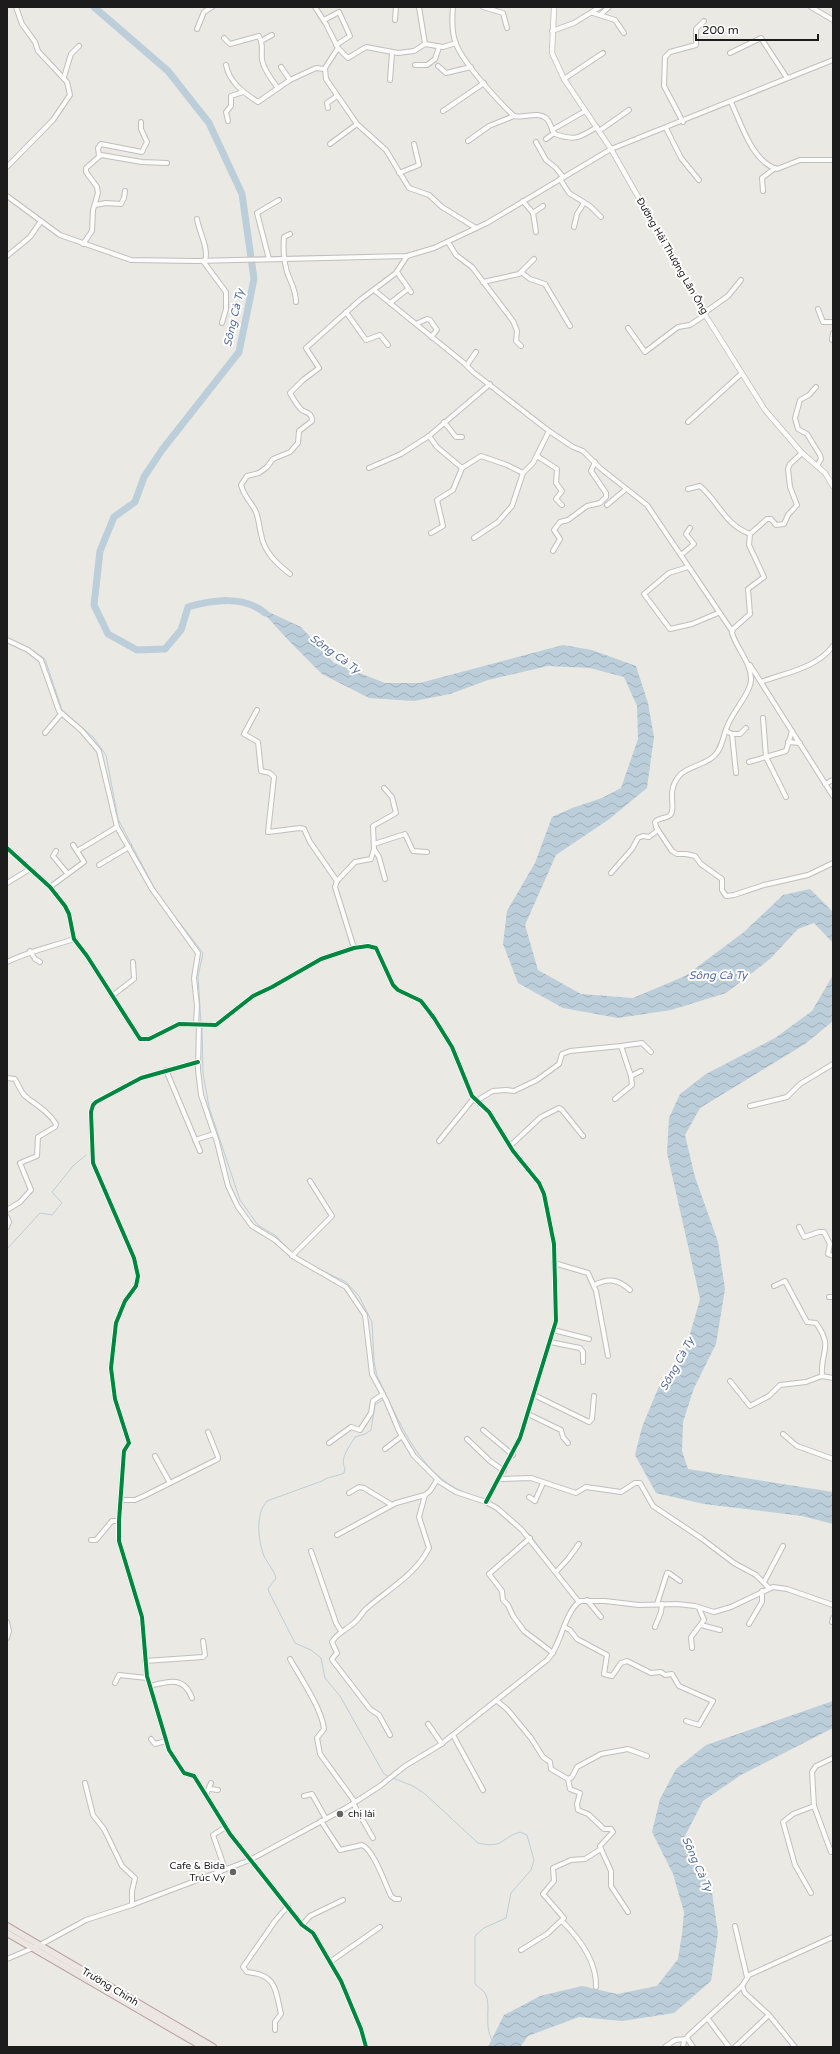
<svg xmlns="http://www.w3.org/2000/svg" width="840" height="2054" font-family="'Varela Round',sans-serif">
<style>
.water{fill:url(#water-waves)}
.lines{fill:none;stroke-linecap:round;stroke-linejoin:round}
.stream{stroke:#bcced9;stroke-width:1}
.river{stroke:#bcced9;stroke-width:7}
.minor-casing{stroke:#c0bfbd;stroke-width:6}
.tertiary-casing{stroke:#c0bfbd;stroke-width:6}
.trunk-casing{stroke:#bba0a3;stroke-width:8}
.minor{stroke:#fcfcfb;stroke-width:4}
.tertiary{stroke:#fcfcfb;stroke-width:4.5}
.trunk{stroke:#ebe6e1;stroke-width:6}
.cycleway-casing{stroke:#fff;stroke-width:6}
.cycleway{stroke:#00873e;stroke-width:4}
.poi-dot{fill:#646462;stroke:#fff;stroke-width:1.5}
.labels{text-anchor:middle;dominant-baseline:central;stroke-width:4;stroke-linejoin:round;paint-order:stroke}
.street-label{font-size:10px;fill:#1c1c1c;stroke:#fff}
.poi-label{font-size:10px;fill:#1c1c1c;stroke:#fff;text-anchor:start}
.water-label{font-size:11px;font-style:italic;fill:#546d9f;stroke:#fff}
</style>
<defs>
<pattern id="water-waves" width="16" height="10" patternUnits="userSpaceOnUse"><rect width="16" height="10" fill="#bcced9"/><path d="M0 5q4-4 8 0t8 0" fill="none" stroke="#a1b0ba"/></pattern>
</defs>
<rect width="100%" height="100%" fill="#eae9e4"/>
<g class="water">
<path d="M258,607L301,627L334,663L385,683H420L563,645L592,650L636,666L648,703L654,737L647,788L608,820L556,855L525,925L538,970L581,994L633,998L685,976L744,932L783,895L810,889L833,912V943L814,923L798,929L770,959L726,993L671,1010L618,1018L563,1008L518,983L503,944L507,911L535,863L552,817L572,808L602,798L621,788L638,739L637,706L624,677L590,668L548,666L488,680L450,694L414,701L369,698L322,674L290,642Z"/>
<path d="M833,975V1021L805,1044L700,1108L685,1135L695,1177L718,1242L725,1289L716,1344L694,1388L683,1422L682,1451L688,1469L833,1492V1524L802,1516L704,1504L656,1493L635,1455L642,1427L660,1384L685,1352L700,1299L667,1153L669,1118L680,1094L706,1074L775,1038L812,1011Z"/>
<path d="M833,1701V1728L741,1775L703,1801L684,1838L712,1893L718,1933L711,1981L674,2013L622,2021L579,2017L528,2036L520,2047H488L504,2015L540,1996L582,1986L617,1994L657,1986L678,1959L682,1934L684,1912L673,1874L652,1832L660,1799L676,1769L706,1745Z"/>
</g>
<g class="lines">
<g class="stream">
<path d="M13,641L25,646"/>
<path d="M31,650L45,659L62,710L93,737L106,755L118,819L157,893"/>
<path d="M166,905L203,953L198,977L201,1023"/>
<path d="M202,1026L203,1073L209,1107L240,1200L258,1225L276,1236L292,1253"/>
<path d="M7,1249L40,1213L52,1215L62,1203L52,1192L73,1166L86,1155"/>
<path d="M295,1255L307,1262"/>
<path d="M315,1267L346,1282L359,1296L372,1322L374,1361L377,1376C399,1420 417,1472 465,1493"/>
<path d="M384,1399L375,1405L371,1430L365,1434L355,1437C350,1446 339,1459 345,1468L344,1473C336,1477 329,1476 322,1481L267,1501C255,1514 258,1540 264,1556C268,1564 274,1570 276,1578L268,1589L269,1592L295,1643L311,1650L321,1658L325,1678L340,1696L384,1774L390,1777"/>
<path d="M502,1510L530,1535L556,1569"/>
<path d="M558,1572L573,1592"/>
<path d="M393,1778L413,1786L425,1794L478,1843C504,1849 500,1838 520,1832L527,1835L534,1860L531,1870L511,1893L506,1918L484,1928L475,1936V1984C478,1987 483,1990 485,1993C492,2005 483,2024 492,2040"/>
</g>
<path class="river" d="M94,7L168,71L209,123L242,194L254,279L239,352L162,450L144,477L135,502L114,517L100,551L94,605L108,634L137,650L165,649L181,630L188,607C213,600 243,595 265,613"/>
<g class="minor-casing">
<g id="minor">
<path d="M315,7L326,24L338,48L325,68L326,79L357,124L386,150L409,188L429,195L442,207L476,228"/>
<path d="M419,7L425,44"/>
<path d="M453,7C452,18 452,34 456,44C464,64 498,101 514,116C524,119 538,110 547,119C551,123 551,130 555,134C575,141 579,138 597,127"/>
<path d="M483,7L503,13L507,28"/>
<path d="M811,7L833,20"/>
<path d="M593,13L615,20L624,33"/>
<path d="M600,15L609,7"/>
<path d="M324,20L339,12L350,36L336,45"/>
<path d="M395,20L396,7"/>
<path d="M197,29L204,12L212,7"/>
<path d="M552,31L574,23L600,7"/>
<path d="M272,35L261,41C263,48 261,53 262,60C264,70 271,79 277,87"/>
<path d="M224,38L230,44L259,36L261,41"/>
<path d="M338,48L348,58L366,47L398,53L414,51L425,44L443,47L456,43"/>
<path d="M730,53L761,38L787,78"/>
<path d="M226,65C229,82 244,93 258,102L290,80L316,68L324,69"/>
<path d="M415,65H427L435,59L439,47"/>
<path d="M438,66L446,73L471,67"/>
<path d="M281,67L290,80"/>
<path d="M64,77L71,54L79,46"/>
<path d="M564,79L603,53"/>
<path d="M390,80L392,53"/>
<path d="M731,102C741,123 752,162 777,169L800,160H833"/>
<path d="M328,108L327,103L337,96"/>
<path d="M443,111L484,83"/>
<path d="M228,121L226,112L231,106V96L243,92"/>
<path d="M683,122L664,86L665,57L670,52L696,45V29L704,21"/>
<path d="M666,128L681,158L699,180"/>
<path d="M552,130L585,111"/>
<path d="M599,131L629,110"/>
<path d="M546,139L554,133"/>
<path d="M468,141L489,126L514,116"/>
<path d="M536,142L546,160L556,168L563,177"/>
<path d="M330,144L357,124"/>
<path d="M99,156L98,148L101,144L142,152L147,142L141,129V122"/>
<path d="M7,167L53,120L70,95L67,82L38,51L35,42L22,24L16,7"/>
<path d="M399,173L419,165L414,144"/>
<path d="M560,179L569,193L590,206L601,217"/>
<path d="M763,191L762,178L775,168"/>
<path d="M7,196L60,235L131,260L196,261L407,256L434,248L487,223L611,149L833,60"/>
<path d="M523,201L533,213L536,232"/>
<path d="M95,205L106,203L121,204L124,198L125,191"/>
<path d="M533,213L543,206"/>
<path d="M197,219C199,232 209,248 205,261"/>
<path d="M574,227L577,214L584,203"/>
<path d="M290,234L284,237C283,248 284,261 287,272C291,283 296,290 296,302"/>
<path d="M448,242L456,255L472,267L513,321L517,331L516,341L521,346"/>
<path d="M83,244L92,231L93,210L98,193L97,187L86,172V168L101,155L142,162L167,163"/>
<path d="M7,256L30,237L41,221"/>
<path d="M269,259L257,213L279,200"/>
<path d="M203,261L226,292V309L222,323"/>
<path d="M397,272L411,292"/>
<path d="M521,272L530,279L545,284L570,326"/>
<path d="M483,282L519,274L534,259"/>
<path d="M374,290L464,363L473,372L549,431L573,447L583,451L600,468L647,505L732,631"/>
<path d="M390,303L408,289"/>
<path d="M818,309L823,322H832"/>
<path d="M346,312L366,340L380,335L388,345"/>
<path d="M704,313L728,296L741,280"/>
<path d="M416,324L427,319L430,320L437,330L431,337"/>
<path d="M628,328L645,352L678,327L690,325L705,315"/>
<path d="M832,340L833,333"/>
<path d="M467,365L476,352"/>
<path d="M816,387L809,395L800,400L795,418L798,429L807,434L820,455L821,459L817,466"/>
<path d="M444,422L456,437H462"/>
<path d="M688,422L741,374"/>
<path d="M429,436L437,447L462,468L481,456L507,465L523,473"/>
<path d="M802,453L790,464L788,469L790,487L797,505L788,515L784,524L776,525L771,519H767L750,534L749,545L764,577L748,589L750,614L733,629L732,633C737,649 750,661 751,678C752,692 732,712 727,727C723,736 722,750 713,757C704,765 686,767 679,776C666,792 676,805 671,814C668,819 659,817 655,822L656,827L672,851L677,854H686L695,856L701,864L722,879V890L726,896L734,895L764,885L808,875L833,863"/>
<path d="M537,456L557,469L556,483L562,491L556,499L562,505"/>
<path d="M369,468L401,454L429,436L490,384"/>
<path d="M688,489L700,486C719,502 724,524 750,534"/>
<path d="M607,505L626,489"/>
<path d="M431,533L443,526L437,500L453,490L462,468"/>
<path d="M474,538L498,522L512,506L523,473L533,463L549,431"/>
<path d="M553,551L560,539L554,530L560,522L568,520L587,506L600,503L606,497V493L591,471L595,462"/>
<path d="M681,555L694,544L686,534L690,528"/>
<path d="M688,567L669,573L644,594L670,629L692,624L718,613"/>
<path d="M290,574C276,563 264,552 261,534C259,526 259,520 256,512C252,503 244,497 241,485L247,476L259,473L267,467L273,459L290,452L298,443L299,431L312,421C312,413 307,413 302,410C297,406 293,398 290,393L303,380L319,368L306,348L360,300L396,273L407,256"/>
<path d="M7,640L28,650L41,660L59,711L82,731L99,751L117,827L152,889L198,953L194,978L197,1006L196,1024"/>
<path d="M750,665L833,796"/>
<path d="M761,682C785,673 817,668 833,646"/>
<path d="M257,710L244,734L258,742L261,771L270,773L274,777L268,832L300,828L304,829L310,842L337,881"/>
<path d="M763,718L766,757L786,797"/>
<path d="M726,731L732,734L736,773"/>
<path d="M45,733L61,714"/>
<path d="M732,734H740L746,728"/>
<path d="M788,742L800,743"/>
<path d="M749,762L786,751L792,731"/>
<path d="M825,784L833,780"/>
<path d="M374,844L405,834L413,851L427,852"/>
<path d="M7,848L50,887L65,906L69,914L74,939L87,956L140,1039H149L179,1024L216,1025L253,996L272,987L321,959L354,948L368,946L376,948L393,985L398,990L421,1001L434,1018L452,1047L472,1096L489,1112L513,1151L539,1183L544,1194L554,1244L556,1321L520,1438L486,1502"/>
<path d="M374,849L379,857L385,879"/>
<path d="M56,851L53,856L67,873"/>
<path d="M77,851L117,827"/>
<path d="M99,865L129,847"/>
<path d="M611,873L632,849L638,838L643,836L649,837L658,830"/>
<path d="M7,883L30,869"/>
<path d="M50,887L84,862L73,845"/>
<path d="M354,948L335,887L337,881L355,862L371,859L374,849L373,826L396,813L392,797L384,788"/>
<path d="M30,951L35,959L40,962"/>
<path d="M7,962C30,951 50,947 74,939"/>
<path d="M112,996L134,979L133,962"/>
<path d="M199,1024L198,1070L201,1095L217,1142L228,1186L238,1207L252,1226L275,1240L294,1257L346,1287L365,1315L372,1374L386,1400L399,1431L414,1456L440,1482L456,1492L486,1502L497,1508L522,1530L579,1602"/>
<path d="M621,1046L642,1043L651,1052"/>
<path d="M198,1062L141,1078L96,1102L93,1105L91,1112L93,1163L134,1258L138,1276L136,1286L125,1301L116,1323L111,1368L115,1399L129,1443L124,1451L119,1521V1541L142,1617L147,1676L169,1750L184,1773L194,1776L230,1834L302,1925L313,1933L341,1981L361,2029L366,2047"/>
<path d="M166,1070L200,1151"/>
<path d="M7,1078L15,1079C18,1084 21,1092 25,1096C36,1105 48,1111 56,1124L55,1127L38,1137L37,1156L20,1163L31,1190L20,1202L7,1210"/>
<path d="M615,1099L632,1085L631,1076"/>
<path d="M476,1101L493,1091L506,1090L514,1091L537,1080L559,1064L562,1054L570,1051L621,1046L631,1076L641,1071"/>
<path d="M750,1106L787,1097L800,1084L833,1064"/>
<path d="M195,1140L214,1134"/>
<path d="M439,1141L474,1098"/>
<path d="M510,1146L541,1117L559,1108L562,1110L583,1136"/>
<path d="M7,1217L9,1222L7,1227"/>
<path d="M799,1227L804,1237L819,1232H824L830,1244L828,1254L833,1256"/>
<path d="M292,1256L332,1216L310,1181"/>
<path d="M554,1263L588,1273L596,1291L608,1356"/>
<path d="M594,1285C609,1278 618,1279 630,1290"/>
<path d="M774,1286L785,1281L807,1322L816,1323C834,1348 820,1351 822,1376"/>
<path d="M829,1297H833"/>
<path d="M553,1330L589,1339"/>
<path d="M550,1342L580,1348L583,1352V1362"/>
<path d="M730,1381L750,1406L769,1396L780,1385L806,1382L822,1376L833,1378"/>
<path d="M534,1395L589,1422L592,1419L594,1396"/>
<path d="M528,1414L561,1430L563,1437L568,1443"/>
<path d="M483,1430L513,1455"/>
<path d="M783,1434L797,1446L833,1459"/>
<path d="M467,1439L490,1461L504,1471"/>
<path d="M329,1443L351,1427L360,1430L371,1413L373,1401L383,1394"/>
<path d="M385,1449L402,1436"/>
<path d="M155,1456L170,1483"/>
<path d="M499,1479L531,1478L576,1493L586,1487L621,1492L635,1483H640L653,1506L701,1538L734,1563L756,1575L769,1588"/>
<path d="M349,1493L359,1487L364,1488L392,1505"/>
<path d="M529,1497L535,1501L543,1483"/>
<path d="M121,1500H135L144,1496L218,1459V1457L208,1432"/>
<path d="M337,1535L396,1503L425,1495L430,1491L437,1480"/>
<path d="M530,1538L489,1574L502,1591L503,1600L508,1605L513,1616L524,1631L553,1653"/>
<path d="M91,1540H96L112,1521H119"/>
<path d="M311,1551L336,1623L341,1631"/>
<path d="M556,1572L568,1559L579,1544"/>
<path d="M764,1582L783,1546"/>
<path d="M587,1600L601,1617"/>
<path d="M657,1604L667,1573H669L680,1581"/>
<path d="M7,1622L9,1631L7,1638"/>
<path d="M832,1622L833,1618"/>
<path d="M749,1624L762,1602V1591"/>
<path d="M701,1625L720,1630"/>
<path d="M564,1627L570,1630L577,1639L607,1655L604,1674L612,1676L621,1663L627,1661L651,1673L661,1672L665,1675L672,1674L679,1686L713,1701L699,1725L686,1721"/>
<path d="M655,1627L661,1612L662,1604"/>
<path d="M692,1648L691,1637L704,1620L699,1608"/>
<path d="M290,1659C300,1677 322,1709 324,1729L317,1738L320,1754L355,1802"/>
<path d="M145,1661L203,1657L205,1655L203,1641"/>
<path d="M115,1683L119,1675L147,1678"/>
<path d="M150,1686C169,1681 184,1676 192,1698"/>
<path d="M497,1701L507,1709L531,1738L543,1757L550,1762L551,1769L568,1779L570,1789L580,1793L577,1804L578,1810L588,1814L604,1829H611L613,1832L600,1846L601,1849L585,1859L571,1860L553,1868L554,1881L543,1894L564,1918L547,1934L521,1950"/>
<path d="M428,1724L442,1744"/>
<path d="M390,1735L379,1715L370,1709L333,1661L332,1659L337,1653L332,1642C338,1632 347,1630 355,1622C360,1618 362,1612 367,1608C389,1589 416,1574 429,1548L419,1517L425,1495"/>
<path d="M453,1735L483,1790"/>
<path d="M151,1739L155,1744L166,1741"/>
<path d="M568,1779L572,1777L577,1767L601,1754L628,1749L647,1756"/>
<path d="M85,1783L93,1815L104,1829L122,1866L135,1878L132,1891V1905"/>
<path d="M210,1789L218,1790"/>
<path d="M206,1795L211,1783"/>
<path d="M304,1796L312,1794L326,1819"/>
<path d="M353,1803L373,1838"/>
<path d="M321,1821L340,1850L362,1845C374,1850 385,1884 391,1896L395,1899H399"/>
<path d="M601,1849L611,1871V1886L628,1912"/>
<path d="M831,1852L814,1806L812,1772L816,1766L833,1758"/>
<path d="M225,1869L213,1835L226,1827"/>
<path d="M811,1893L795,1865L783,1822L793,1814L814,1806"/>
<path d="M562,1921C579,1938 597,1961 596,1987"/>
<path d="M302,1925L310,1916L343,1900"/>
<path d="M735,1926L747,1977"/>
<path d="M7,1959L40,1945L86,1920L132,1905L250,1860L346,1808L380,1786L405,1766L440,1745L547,1660C562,1645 563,1614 580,1601H605L639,1605L677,1604L695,1606L714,1612L731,1607L773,1587L787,1589L833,1605"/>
<path d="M330,1962L380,1927"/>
<path d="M742,1986L745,1993L769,2015L795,2047"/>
<path d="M708,2019L729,2047"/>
<path d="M275,2030V2022L281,2014C275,1989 277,1975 247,1972L243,1967L275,1921L288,1906"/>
<path d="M665,2047L675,2040L687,2039"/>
<path d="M683,2047L684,2041"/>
<path d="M693,2047L687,2038L688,2036L742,1986L749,1975L833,1937"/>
<path d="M735,2047L769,2015"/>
</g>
</g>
<g class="tertiary-casing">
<path id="tertiary" d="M554,7L552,53L564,79L611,149L704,313L765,410L802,453L825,473L833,486"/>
</g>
<g class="trunk-casing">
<g id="trunk">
<path d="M7,1926L213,2047"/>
<path d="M7,1933L203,2047"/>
</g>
</g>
<use href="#minor" class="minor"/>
<use href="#tertiary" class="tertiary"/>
<use href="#trunk" class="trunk"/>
<g class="cycleway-casing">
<g id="cycleway">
<path d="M7,848L50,887L65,906L69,914L74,939L87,956L140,1039H149L179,1024L216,1025L253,996L272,987L321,959L354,948L368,946L376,948L393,985L398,990L421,1001L434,1018L452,1047L472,1096L489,1112L513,1151L539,1183L544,1194L554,1244L556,1321L520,1438L486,1502"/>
<path d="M198,1062L141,1078L96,1102L93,1105L91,1112L93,1163L134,1258L138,1276L136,1286L125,1301L116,1323L111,1368L115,1399L129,1443L124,1451L119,1521V1541L142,1617L147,1676L169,1750L184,1773L194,1776L230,1834L302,1925L313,1933L341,1981L361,2029L366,2047"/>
</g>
</g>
<use href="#cycleway" class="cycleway"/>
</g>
<g class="poi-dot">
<circle cx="340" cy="1814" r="4"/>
<circle cx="233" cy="1872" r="4"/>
</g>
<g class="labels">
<g class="street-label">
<text transform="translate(672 256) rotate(60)">Đường Hải Thượng Lãn Ông</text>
<text transform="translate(110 1987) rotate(31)">Trường Chinh</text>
</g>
<g class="poi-label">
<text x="348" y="1814">chị lài</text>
<text x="225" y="1866" text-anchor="end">Cafe &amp; Bida<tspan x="225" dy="12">Trúc Vy</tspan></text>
</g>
<g class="water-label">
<text transform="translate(234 318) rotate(-77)">Sông Cà Ty</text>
<text transform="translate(335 654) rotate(36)">Sông Cà Ty</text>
<text x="718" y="975">Sông Cà Ty</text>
<text transform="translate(677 1364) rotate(-61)">Sông Cà Ty</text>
<text transform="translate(697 1864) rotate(66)">Sông Cà Ty</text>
</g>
</g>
<rect width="840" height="2054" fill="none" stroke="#1c1c1c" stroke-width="16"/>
<path d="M696 34v6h122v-6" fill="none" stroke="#1c1c1c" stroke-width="2"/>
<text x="702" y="34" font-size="12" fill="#1c1c1c" stroke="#ffffff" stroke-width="3" paint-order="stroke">200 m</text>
</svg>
